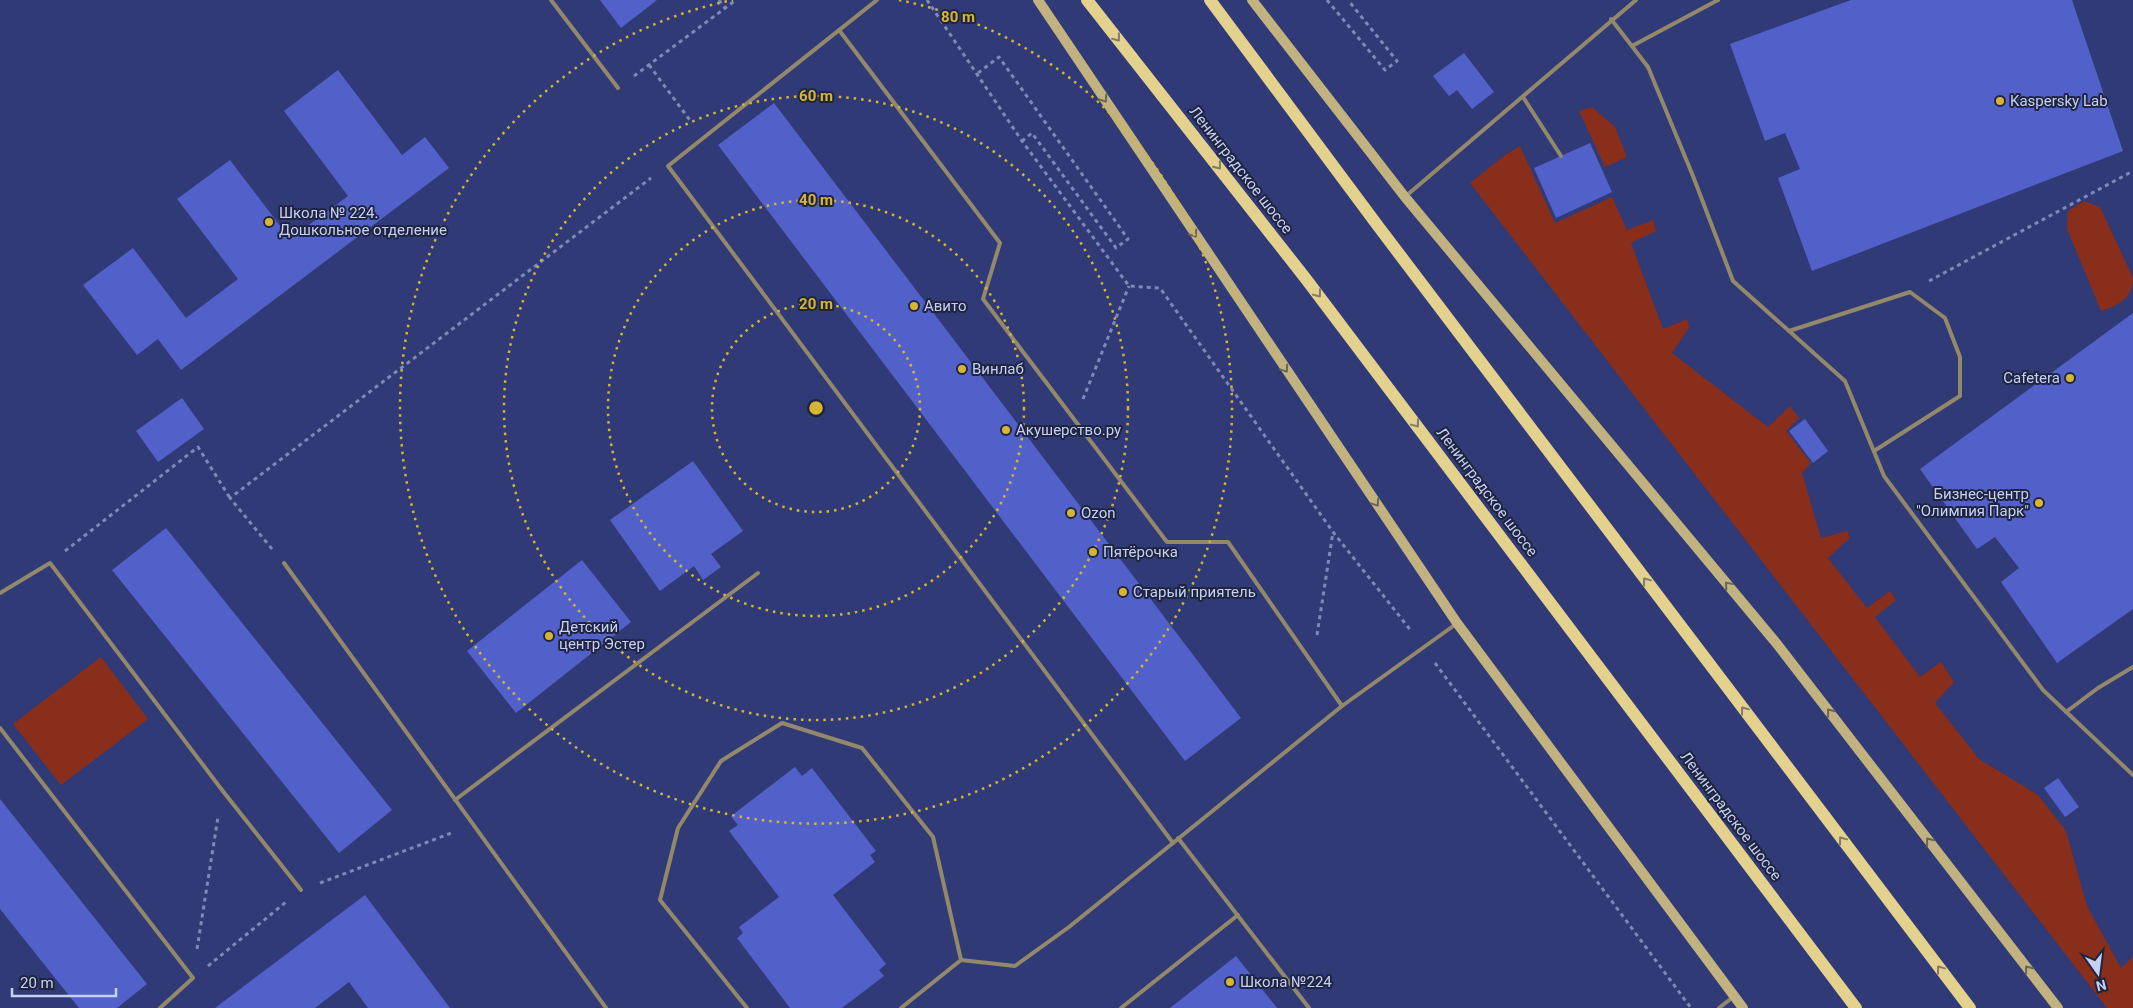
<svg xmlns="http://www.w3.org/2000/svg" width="2133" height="1008" font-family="Roboto,sans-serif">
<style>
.green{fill:#882e1b}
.building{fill:#5261ca}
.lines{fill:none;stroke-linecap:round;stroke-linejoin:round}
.path{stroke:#7f89b8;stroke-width:3;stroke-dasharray:4 4;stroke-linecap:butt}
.lane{stroke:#93896a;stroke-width:4}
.secondary{stroke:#c1b27f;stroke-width:10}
.primary{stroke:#e4d18e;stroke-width:12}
.oneway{stroke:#827b67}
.oneway2{stroke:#68645c}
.ring{fill:none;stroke:#d7b534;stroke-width:2.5;stroke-dasharray:2.5 5}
.poi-dot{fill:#d7b534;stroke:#1f2540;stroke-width:2}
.labels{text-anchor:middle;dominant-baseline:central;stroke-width:4;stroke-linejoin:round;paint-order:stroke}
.poi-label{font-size:15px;fill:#c6d0f4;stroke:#1f2540;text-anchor:start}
.street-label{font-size:15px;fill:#c6d0f4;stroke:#1f2540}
.centre{fill:#d7b534;stroke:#1f2540;stroke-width:2.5}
.ring-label{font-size:15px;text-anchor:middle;font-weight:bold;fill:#d7b534;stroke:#1f2540;stroke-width:4;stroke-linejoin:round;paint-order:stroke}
</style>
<rect width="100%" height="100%" fill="#303a76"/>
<g class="green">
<path d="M1592,107L1615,127L1627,157L1605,167L1579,111Z"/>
<path d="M1520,146L1555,223L1612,197L1627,230L1653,220L1656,231L1631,243L1663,329L1687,319L1689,328L1672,353L1768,427L1790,406L1799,418L1786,431L1811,463L1802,473L1821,538L1847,531L1850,538L1828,558L1867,608L1890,591L1896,600L1875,617L1920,677L1941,662L1954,682L1935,703L1979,759L2038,795L2066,831L2087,906L2121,968L2133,957V1008H2107L1470,183L1505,155Z"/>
<path d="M2084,201L2100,207L2133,278C2133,298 2119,305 2101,311L2067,229L2068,211Z"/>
<path d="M101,657L148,719L61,785L13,724Z"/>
</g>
<g class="building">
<path d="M600,0H657L621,28Z"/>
<path d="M1851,0H2072L2123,151L1812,271L1778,178L1800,169L1785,133L1765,141L1730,44Z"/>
<path d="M1464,53L1494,92L1472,109L1457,90L1449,96L1433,76Z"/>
<path d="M338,70L402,155L425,137L449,168L181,370L158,339L137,355L83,285L133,248L186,318L238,279L177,199L230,160L290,239L348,196L284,111Z"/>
<path d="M774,103L1241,718L1185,761L718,145Z"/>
<path d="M1590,143L1612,192L1556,218L1534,168Z"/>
<path d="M2133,313V609L2057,663L2001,582L2019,568L1995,537L1977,549L1920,469Z"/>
<path d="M182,398L204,429L158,462L136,431Z"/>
<path d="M1805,419L1828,451L1813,463L1789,431Z"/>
<path d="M693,461L743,531L711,554L721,567L703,580L694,566L660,591L610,520Z"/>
<path d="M166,528L392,810L339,853L112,570Z"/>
<path d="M582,560L631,622L516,713L467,651Z"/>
<path d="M795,767L802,776L812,768L876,851L870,855L875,862L833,895L886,964L879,970L884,976L842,1008H790L737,938L743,933L739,927L779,897L729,831L738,825L731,816Z"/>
<path d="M2058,778L2079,807L2065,817L2044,788Z"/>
<path d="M0,799L147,984L117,1008H79L0,909Z"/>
<path d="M365,895L450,1008H368L349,982L315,1008H215Z"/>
<path d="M1236,956L1277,1008H1170Z"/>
</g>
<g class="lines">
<g class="path">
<path d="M719,0L725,8"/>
<path d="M927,0L1022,141L1129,286L1160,288L1333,532L1412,632"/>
<path d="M1327,0L1385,70L1397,61L1348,0"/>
<path d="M649,65L692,123"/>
<path d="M978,73L999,57L1128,239L1116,248L1032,133L1022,141"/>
<path d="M634,76L736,0"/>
<path d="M1929,281L2133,171"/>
<path d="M1083,399L1129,286"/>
<path d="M272,549L230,498L651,178"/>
<path d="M65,551L198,447L230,498"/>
<path d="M1317,635L1333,532"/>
<path d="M1435,663L1691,1008"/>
<path d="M320,883L454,832"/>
<path d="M197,949L218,817"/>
<path d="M208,966L286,902"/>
</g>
<g class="lane">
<path d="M551,0L618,88"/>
<path d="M877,0L668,166L1173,843L1342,706L1456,624"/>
<path d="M1611,19L1648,67L1693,176L1733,281L1845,381L1884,476L2043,690L2133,775"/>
<path d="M839,30L1000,243L983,299L1167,542H1228L1342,706"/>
<path d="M1632,46L1718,0"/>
<path d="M1523,97L1561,156"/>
<path d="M1406,196L1636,0"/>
<path d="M1789,331L1910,292L1945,318L1960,357V396L1874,451"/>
<path d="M284,563L606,1008"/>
<path d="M0,593L50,563L222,790L301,890"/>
<path d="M2066,712L2098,688L2133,667"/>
<path d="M0,728L193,978L160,1008"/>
<path d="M455,800L758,573"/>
<path d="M1178,838L1309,1008"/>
<path d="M961,960L1015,966L1069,927L1173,843"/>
<path d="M747,1008L660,900L678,828L721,761L782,723L862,748L933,837L961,960L901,1008"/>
<path d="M1121,1008L1238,915"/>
<path d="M1719,1008L1733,997"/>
</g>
<g class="secondary">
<path d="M1038,0L1457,623L1743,1008"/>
<path d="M1252,0L1405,197L1777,644L2058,1008"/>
</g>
<g class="primary">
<path d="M1087,0L1306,279L1856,1008"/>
<path d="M1210,0L1378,226L1970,1008"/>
</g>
</g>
<defs><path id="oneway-chevron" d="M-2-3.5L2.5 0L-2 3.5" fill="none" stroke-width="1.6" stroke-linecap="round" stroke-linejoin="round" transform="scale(1.25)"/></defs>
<g class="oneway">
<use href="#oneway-chevron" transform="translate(1117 38) rotate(52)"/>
<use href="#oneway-chevron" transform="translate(1218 166) rotate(52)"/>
<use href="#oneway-chevron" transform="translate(1318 294) rotate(53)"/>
<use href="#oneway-chevron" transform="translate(1416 424) rotate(53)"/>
<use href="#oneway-chevron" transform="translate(1646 581) rotate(-127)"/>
<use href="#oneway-chevron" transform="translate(1744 710) rotate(-127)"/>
<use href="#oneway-chevron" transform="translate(1842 840) rotate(-127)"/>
<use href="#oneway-chevron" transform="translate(1940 969) rotate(-127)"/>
</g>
<g class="oneway2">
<use href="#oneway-chevron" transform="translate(1104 99) rotate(56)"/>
<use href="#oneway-chevron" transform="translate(1194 234) rotate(56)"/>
<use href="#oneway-chevron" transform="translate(1285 369) rotate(56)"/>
<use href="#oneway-chevron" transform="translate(1376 503) rotate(56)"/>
<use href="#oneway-chevron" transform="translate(1728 585) rotate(-130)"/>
<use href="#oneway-chevron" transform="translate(1830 712) rotate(-128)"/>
<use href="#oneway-chevron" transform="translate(1929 841) rotate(-128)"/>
<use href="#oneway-chevron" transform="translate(2028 969) rotate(-128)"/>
</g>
<g class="ring">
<circle cx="816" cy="408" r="104"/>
<circle cx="816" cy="408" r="208"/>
<circle cx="816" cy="408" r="312"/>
<path d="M899 0A416 416 0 1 1 733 0"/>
</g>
<g class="poi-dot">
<circle cx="2000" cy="101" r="5"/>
<circle cx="269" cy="222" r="5"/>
<circle cx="914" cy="306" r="5"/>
<circle cx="962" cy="369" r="5"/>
<circle cx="2070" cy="378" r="5"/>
<circle cx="1006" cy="430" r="5"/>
<circle cx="2039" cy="503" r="5"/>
<circle cx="1071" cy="513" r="5"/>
<circle cx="1093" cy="552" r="5"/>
<circle cx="1123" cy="592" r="5"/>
<circle cx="549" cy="636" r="5"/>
<circle cx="1230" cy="982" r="5"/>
</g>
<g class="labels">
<g class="poi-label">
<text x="2010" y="101">Kaspersky Lab</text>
<text x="279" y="213">Школа № 224.<tspan x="279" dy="17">Дошкольное отделение</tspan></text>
<text x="924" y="306">Авито</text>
<text x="972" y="369">Винлаб</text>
<text x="2060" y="378" text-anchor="end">Cafetera</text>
<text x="1016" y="430">Акушерство.ру</text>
<text x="2029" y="494" text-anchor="end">Бизнес-центр<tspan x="2029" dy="17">"Олимпия Парк"</tspan></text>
<text x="1081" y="513">Ozon</text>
<text x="1103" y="552">Пятёрочка</text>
<text x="1133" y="592">Старый приятель</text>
<text x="559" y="627">Детский<tspan x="559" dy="17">центр Эстер</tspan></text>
<text x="1240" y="982">Школа №224</text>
</g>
<g class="street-label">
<text transform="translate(1241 170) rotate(52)">Ленинградское шоссе</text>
<text transform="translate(1487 492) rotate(53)">Ленинградское шоссе</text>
<text transform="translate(1731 816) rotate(53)">Ленинградское шоссе</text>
</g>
</g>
<circle cx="816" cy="408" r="8" class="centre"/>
<g class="ring-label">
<text x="958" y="22">80 m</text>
<text x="816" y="101">60 m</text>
<text x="816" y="205">40 m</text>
<text x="816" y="309">20 m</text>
</g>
<g transform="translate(2098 973) rotate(166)" stroke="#1f2540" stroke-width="4" paint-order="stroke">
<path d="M0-4L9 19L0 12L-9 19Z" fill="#c6d0f4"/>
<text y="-8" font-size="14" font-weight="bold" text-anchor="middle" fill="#c6d0f4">N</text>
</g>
<path d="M12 988v8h104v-8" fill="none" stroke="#c6d0f4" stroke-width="2.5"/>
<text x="20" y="988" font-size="15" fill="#c6d0f4" stroke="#1f2540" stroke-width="4" paint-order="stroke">20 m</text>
</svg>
